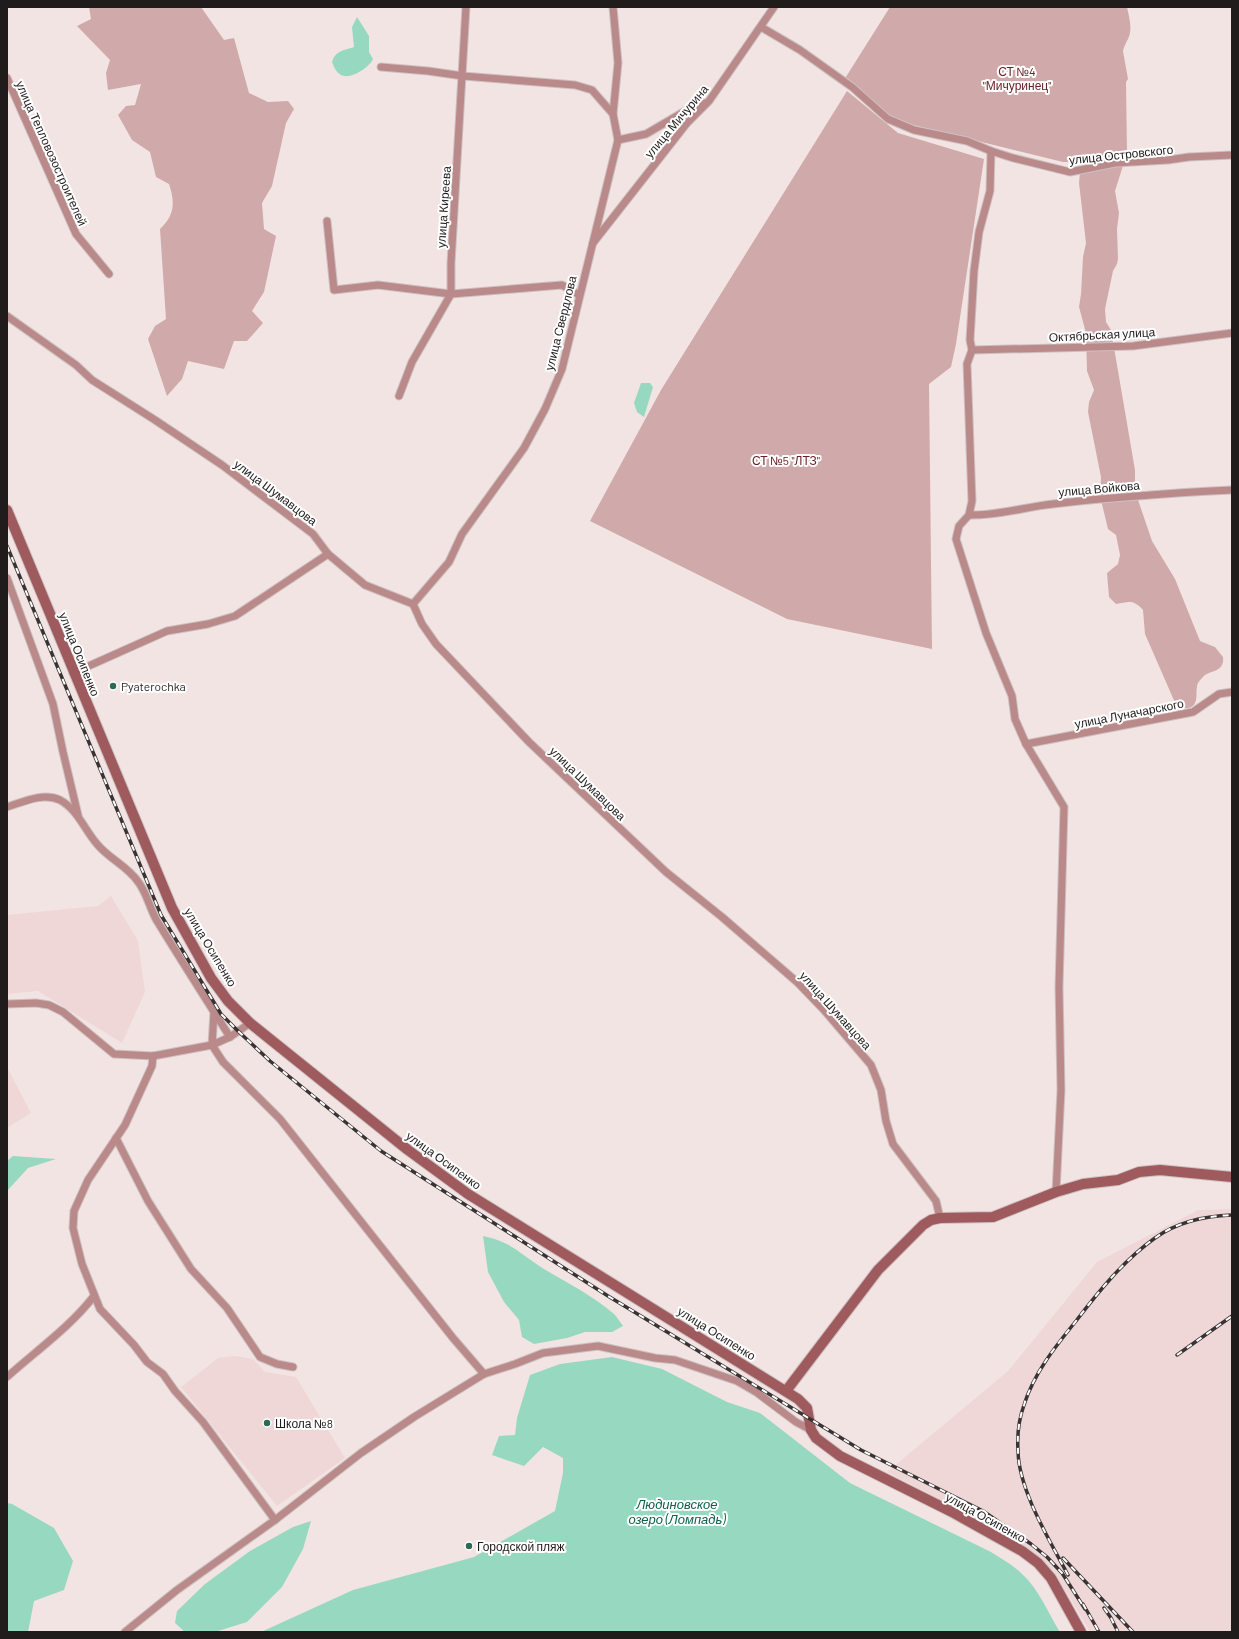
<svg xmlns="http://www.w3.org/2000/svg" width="1239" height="1639" font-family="Barlow,sans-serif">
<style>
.built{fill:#efd7d7}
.green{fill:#d0aaaa}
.water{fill:#97d8c1}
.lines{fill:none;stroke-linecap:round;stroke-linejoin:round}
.street-casing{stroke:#cdc0c0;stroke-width:9}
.secondary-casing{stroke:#cdc0c0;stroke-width:12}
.street{stroke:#ba8989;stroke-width:7}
.secondary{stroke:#9e5a5c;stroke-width:10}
.rail-casing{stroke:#393333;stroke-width:3.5}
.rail{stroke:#fff;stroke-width:2;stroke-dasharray:6;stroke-linecap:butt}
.poi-dot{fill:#2c6a57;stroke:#fff;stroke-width:1.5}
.labels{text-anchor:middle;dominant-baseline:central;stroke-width:4;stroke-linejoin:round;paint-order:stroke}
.park-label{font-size:12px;fill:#692128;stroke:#fff}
.street-label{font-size:12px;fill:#211c1c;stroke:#fff}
.poi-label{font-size:12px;fill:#211c1c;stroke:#fff;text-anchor:start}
.water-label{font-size:13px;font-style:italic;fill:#0d614b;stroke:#fff}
</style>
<rect width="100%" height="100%" fill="#f3e4e4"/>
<g class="built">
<path d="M111,896L138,941L145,992L122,1043L38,991L7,994V915L98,906Z"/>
<path d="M7,1067L31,1113L7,1128Z"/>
<path d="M1232,1209V1632H1090L1054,1571L1017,1539L887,1472L1008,1371L1097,1262L1198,1210Z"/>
<path d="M235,1356L253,1359L265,1372L296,1377L345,1458L277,1506L181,1387L218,1358Z"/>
</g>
<g class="green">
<path d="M89,7H201L224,40L234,38L249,93L268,102L288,101L294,109L286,123L272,186L262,203L264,229L276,236L264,292L252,311L263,323L247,341H234L224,369L188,361L182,379L167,396L148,339L155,326L166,319L160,229C175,215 175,202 169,184L156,177L150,152L132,140L118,115L126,106L135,105L141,84L108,90L106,73L110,60L77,26L91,19Z"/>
<path d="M890,7H1127C1129,17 1133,29 1128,39C1126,43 1124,46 1123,51L1128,79L1126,82L1127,153L1115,191L1119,213L1117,229L1118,259L1117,264L1113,271L1105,309L1106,322L1111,330L1135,470V491L1152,541L1175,579L1200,641L1215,647L1223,657C1225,673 1209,670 1203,677C1200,680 1197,683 1197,687C1196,691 1197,696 1196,700C1194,710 1183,710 1176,705L1145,634L1143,610C1133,599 1129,602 1116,604L1109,597L1107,573L1118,564L1120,555L1116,535L1108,529L1100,496L1101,477L1088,412L1089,402L1094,390L1087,371L1086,333L1079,307L1081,294L1083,257L1086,243L1079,183L1081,162H1063L893,120L844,80Z"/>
<path d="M847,91L898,133L984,159L956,344L951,367L929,384L932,649L787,619L590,521L661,390Z"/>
</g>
<g class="water">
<path d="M357,17L369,36V52L373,59C369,68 350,80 341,75C336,72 334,67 332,62C336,50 343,51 354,47L352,27Z"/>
<path d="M641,383H650L653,387L644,417L637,412L634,403Z"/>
<path d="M13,1156L56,1159L28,1168L7,1191V1161Z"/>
<path d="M483,1236C512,1242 520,1254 544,1269C566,1282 595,1297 614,1314C617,1317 620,1322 623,1326L612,1332H585L567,1338L534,1344L522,1337L519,1320L504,1302L488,1272Z"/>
<path d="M612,1357L662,1369L727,1402L760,1413L850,1483L991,1552C1002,1559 1013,1565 1022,1574C1039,1589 1048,1613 1060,1632H261L353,1590L474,1557L555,1511L563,1473V1458L543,1447L524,1466L492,1455L499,1436L515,1435L517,1418L530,1375L560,1364Z"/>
<path d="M7,1503L12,1504L54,1528L73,1561L64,1590L34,1601L28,1632H7Z"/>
<path d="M311,1521L303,1549L282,1587L247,1622L218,1631L185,1632L175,1623L177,1611L205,1584L250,1551L293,1527Z"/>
</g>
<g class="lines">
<g class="street-casing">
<g id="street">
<path d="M761,27L800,50L852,87L888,119L914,130L967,141L991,151L1013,158L1070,172L1115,163L1168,160L1189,157L1232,155"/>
<path d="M381,67L428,71L463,76L575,85L592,90L613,114"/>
<path d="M7,78L76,234L109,274"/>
<path d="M618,140L646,134L687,110L705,103"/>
<path d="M991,151L990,191L979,232L974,271L970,340L972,350L967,364L972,501L969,515L959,526L956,539L986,633L1012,696L1015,719L1026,744L1064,807L1059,987L1061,1090L1056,1192"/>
<path d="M327,221L334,290L378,285L451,294L562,285L579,295"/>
<path d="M593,243L687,123L709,101L774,7"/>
<path d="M7,316L76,365L92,380L155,420L222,465L313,534L328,554L365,585L413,604L422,624L436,644L529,742L666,872L722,917L797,982L824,1010L871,1065L881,1090L886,1121L893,1144L936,1201L940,1218"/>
<path d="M972,350L1133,346L1232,333"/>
<path d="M399,396L412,362L451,294V263L466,7"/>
<path d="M969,515C997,516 1024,507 1053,504C1112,497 1172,493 1232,490"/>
<path d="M7,578L53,704L63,752L78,815"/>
<path d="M413,604L449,562L462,534L524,448L545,409L562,369L618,140L613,114L618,63L613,7"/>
<path d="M73,673L167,631L208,624L235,616L328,554"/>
<path d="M1026,744L1193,712L1219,694L1232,692"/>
<path d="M7,807C23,802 43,792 60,800C78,810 84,829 97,844C109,859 128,866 139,883C147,894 150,909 157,921C181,960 205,998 230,1037"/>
<path d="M7,1004L36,1003L49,1005L63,1012L114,1054L153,1056L212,1045L230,1037L250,1023"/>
<path d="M214,1012L212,1045L223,1062L280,1119L453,1338L484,1374"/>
<path d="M153,1056L152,1066L125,1125L88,1180L74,1211L73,1228L82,1264L100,1309L134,1345L147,1362L163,1374L175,1391L203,1422L275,1520"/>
<path d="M116,1138L148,1201L191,1269L227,1308L260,1357L277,1364L293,1367"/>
<path d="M7,1377C36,1351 70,1327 94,1296"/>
<path d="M125,1632L177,1590L275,1520L361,1453L414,1417L484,1374L515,1364L543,1353L598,1346L655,1358L675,1360L737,1381L756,1392L796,1422L811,1430"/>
</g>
</g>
<g class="secondary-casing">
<g id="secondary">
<path d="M7,510L172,908L211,978L228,1001L250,1023L408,1150L468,1194L798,1399L807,1408L811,1430L816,1438L840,1456L952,1512L1022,1551L1038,1563L1051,1578L1081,1632"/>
<path d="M786,1391L878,1270L923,1225L931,1220L940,1218L993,1217L1056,1192L1083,1184L1118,1180L1139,1172L1160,1170L1232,1177"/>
</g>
</g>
<use href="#street" class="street"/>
<use href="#secondary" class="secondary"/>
<g class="rail-casing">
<g id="rail">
<path d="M7,546L161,915L221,1014L238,1031L270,1061L381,1151L608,1296L861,1450L983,1511L1031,1544L1047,1557L1062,1573L1085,1609"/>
<path d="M1177,1355L1232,1316"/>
<path d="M1063,1558L1133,1632"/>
<path d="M1068,1575C1050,1541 1018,1489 1018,1450C1017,1435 1019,1419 1024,1405C1034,1373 1055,1347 1076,1321C1099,1291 1124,1260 1155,1238C1177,1222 1205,1216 1232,1215"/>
<path d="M1083,1604L1099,1632"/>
<path d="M1104,1608L1111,1618L1118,1632"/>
</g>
</g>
<use href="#rail" class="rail"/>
</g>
<g class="poi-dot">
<circle cx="113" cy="686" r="4"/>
<circle cx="267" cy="1423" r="4"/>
<circle cx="469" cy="1546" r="4"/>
</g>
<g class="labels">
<g class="park-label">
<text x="1017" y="71">СТ №4<tspan x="1017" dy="14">"Мичуринец"</tspan></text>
<text x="786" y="460">СТ №5 "ЛТЗ"</text>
</g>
<g class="street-label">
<text transform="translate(676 121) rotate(-50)">улица Мичурина</text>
<text transform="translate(52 153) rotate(66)">улица Тепловозостроителей</text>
<text transform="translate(1121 154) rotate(-6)">улица Островского</text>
<text transform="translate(443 207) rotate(-86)">улица Киреева</text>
<text transform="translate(560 323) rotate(-76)">улица Свердлова</text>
<text transform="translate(1102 334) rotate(-3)">Октябрьская улица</text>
<text transform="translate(1099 488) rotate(-5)">улица Войкова</text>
<text transform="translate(276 492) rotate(37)">улица Шумавцова</text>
<text transform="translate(80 654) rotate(68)">улица Осипенко</text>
<text transform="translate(1129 713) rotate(-11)">улица Луначарского</text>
<text transform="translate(588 783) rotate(44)">улица Шумавцова</text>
<text transform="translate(211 947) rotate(59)">улица Осипенко</text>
<text transform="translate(836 1010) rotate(48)">улица Шумавцова</text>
<text transform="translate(444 1160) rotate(36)">улица Осипенко</text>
<text transform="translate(717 1333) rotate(32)">улица Осипенко</text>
<text transform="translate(986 1517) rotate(29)">улица Осипенко</text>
</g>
<g class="poi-label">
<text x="121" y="686">Pyaterochka</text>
<text x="275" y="1423">Школа №8</text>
<text x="477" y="1546">Городской пляж</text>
</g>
<g class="water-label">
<text x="677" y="1504">Людиновское<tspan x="677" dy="15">озеро (Ломпадь)</tspan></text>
</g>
</g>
<rect width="1239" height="1639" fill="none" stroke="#211c1c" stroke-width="16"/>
</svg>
